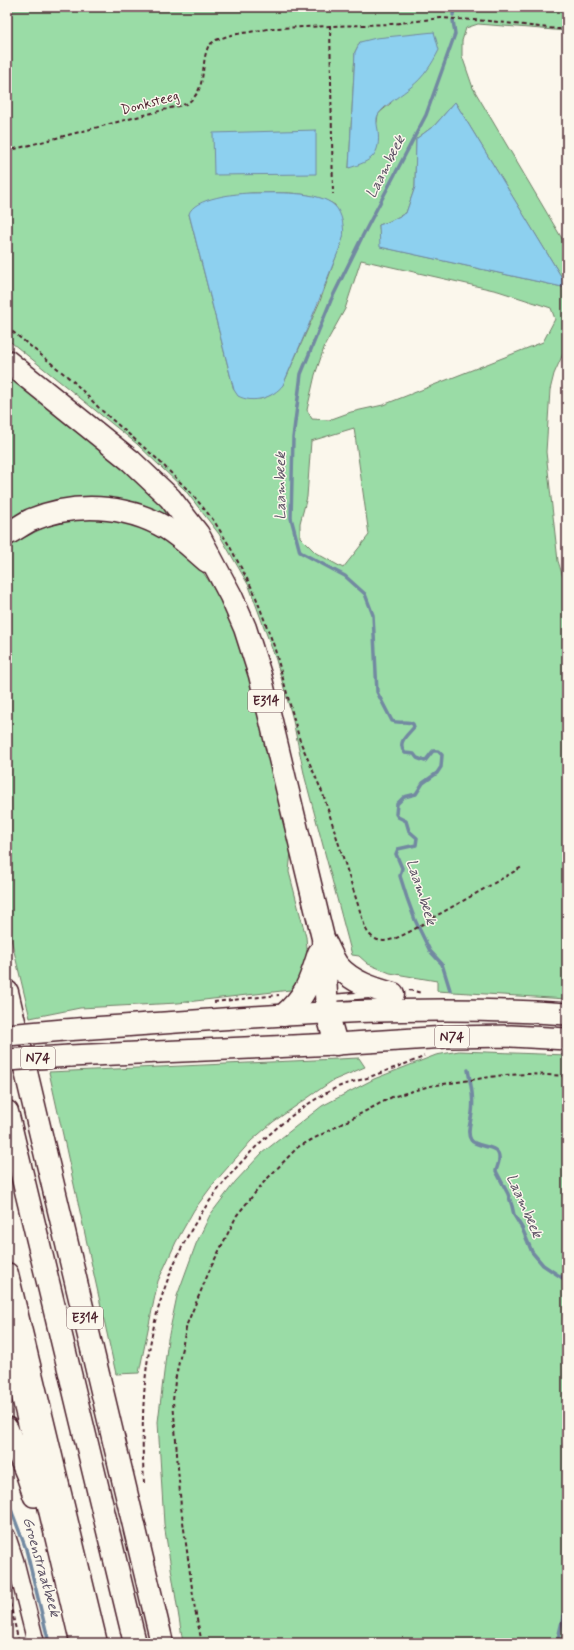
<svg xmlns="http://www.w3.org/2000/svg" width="574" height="1650" font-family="Mynerve,sans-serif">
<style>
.green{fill:#9adca6;stroke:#727e68;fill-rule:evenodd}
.water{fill:#8dd0ef;stroke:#7289a1}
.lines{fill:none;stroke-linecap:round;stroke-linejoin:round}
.stream{stroke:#7289a1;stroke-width:3.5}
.service-casing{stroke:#4a1f2b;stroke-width:9}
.tertiary-casing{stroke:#4a1f2b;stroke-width:19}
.trunk-casing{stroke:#4a1f2b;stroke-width:24}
.motorway-casing{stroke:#4a1f2b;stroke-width:25}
.path{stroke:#4a1f2b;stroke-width:2;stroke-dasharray:4 3;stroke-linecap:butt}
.service{stroke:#fbf7ec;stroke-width:6}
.tertiary{stroke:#fbf7ec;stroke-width:16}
.trunk{stroke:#fbf7ec;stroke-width:21}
.motorway{stroke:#fbf7ec;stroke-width:22}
.trunk-bridge-casing{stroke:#4a1f2b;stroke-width:24;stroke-linecap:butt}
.trunk-bridge{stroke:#fbf7ec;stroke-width:21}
.labels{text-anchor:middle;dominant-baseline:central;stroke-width:3;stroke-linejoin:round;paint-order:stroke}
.shield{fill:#fbf7ec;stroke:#7f6065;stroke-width:1}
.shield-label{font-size:13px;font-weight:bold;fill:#4a1f2b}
.street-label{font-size:14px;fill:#4a1f2b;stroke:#fbf7ec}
.water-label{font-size:15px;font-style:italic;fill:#5e5466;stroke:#fbf7ec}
</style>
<rect width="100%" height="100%" fill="#fbf7ec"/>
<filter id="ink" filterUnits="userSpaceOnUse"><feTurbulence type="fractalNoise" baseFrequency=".025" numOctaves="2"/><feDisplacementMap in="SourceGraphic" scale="8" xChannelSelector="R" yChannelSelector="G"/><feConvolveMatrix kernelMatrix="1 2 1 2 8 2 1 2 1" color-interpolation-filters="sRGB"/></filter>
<g filter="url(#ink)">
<g class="green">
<path d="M7,7H567V31L478,24L466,28L462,41V56L473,88L567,247V286L455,102L435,125L416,139L415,187L406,213L388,222L379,225L381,247L567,288V345L554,374L550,390L546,452L558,561L563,577L567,576V999L437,991V981L390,973L368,964L359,956L352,955L305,778L292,716L276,660L249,586L219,534L185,490L137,444L7,339ZM360,42L391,103L378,114L377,122L349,168L355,52ZM252,193C280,193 310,190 335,205L343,237L320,301L283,385L271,395L260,399L234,390L189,214L232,195ZM361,260L498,291L551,308L555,319L543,342L383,405L351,412L329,420L312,419L307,410L315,375L325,345L345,309ZM354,428L369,535L343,568L316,553L300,537V523L307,497L311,441Z"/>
<path d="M7,365L130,467L192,536L124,504L7,527Z"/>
<path d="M95,518L120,522L144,528L163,537L184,553L202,571L213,587L227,614L242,648L273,769L291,851L289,872L306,937L308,960L299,989L178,1003L80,1008L30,1018L7,922V548C40,527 57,521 95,518Z"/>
<path d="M459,1051L567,1055V1643H183L164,1524L158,1422L168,1339L177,1296L196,1244L210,1215L235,1182L262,1153L322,1106L374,1079L436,1055Z"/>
<path d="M359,1058L365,1067L332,1081L273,1122L251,1141L214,1183L194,1210L176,1242L158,1281L139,1373L116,1374L49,1072Z"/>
</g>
<g class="water">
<path d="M434,32L439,50C432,64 424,77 411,87C404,93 382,107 378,115C376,119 377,125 378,130C381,156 371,161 349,168L355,52L360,42L376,38Z"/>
<path d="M455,102L567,286V288L380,247L379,225L388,222L406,213L415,187L416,139L435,125Z"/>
<path d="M316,130V174L214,175L213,133Z"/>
<path d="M252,193C273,193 319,190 335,206C342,213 345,229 343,238C340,249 334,261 330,272C316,310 299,347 283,385C273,398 253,404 238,396L234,390L189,214C193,198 238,193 252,193Z"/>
</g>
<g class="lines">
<g class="stream">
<path d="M453,15L454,7"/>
<path d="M450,990L442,964L430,951L415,920L407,898L400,876L402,868L396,854L398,849L416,845L417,838L409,831L406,821L398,817L396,814L397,804L404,797L416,794L423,783L437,773L441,767L442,755L438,751H433L425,761L417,758L414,754L405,753C396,742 408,735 414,727L413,724C407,720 399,724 392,721L377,692L373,615L365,594L345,576L300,552L291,518L293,438L301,374L331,300L363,235L426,115L455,34L453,20"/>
<path d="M468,1070C471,1085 474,1098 472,1113C471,1121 466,1133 471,1140C477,1149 501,1143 499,1160C499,1163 497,1167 496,1171L508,1194L512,1206L514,1215L522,1228L532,1252L543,1265L567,1281"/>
<path d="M7,1499L26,1549L49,1643"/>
<path d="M557,1643L567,1600"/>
</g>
<g class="service-casing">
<path id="service" d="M331,998L369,995"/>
</g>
<g class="tertiary-casing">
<path id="tertiary" d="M7,1536L15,1560L36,1643"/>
</g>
<g class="trunk-casing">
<g id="trunk">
<path d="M64,1030C231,1019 399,1002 567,1014"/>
<path d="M70,1056L336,1044L446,1037L511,1036L567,1039"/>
<path d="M7,1331L81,1643"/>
<path d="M7,1428L27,1475L34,1496"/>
</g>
</g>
<g class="motorway-casing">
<g id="motorway">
<path d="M7,361L131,461L170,498L198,534L231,596L245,628L260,675L309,880L323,938L327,1012L336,1044"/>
<path d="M7,534C15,530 23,524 31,520C74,502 125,504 166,528C181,537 194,550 207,561"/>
<path d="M325,942C329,949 333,960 338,966C352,982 374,989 393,994"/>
<path d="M7,992L162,1643"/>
<path d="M284,1015C307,995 310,981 319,953"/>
<path d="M7,1112L135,1643"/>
<path d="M7,1274L96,1643"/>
</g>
</g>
<g class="path">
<path d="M330,25L333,194"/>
<path d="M7,151L186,104C209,90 199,64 209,45L216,40L231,35L274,28L392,24L441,18L489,21L557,29H567"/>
<path d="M7,327L74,382L100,409L156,458L192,494L214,521L229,545L254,592L274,646L300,741L323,794L365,927C368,935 375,941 384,941C399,940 421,925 434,917C463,901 493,884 522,867"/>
<path d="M409,990L422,993"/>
<path d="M214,1002L279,995"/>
<path d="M144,1483C137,1354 156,1250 249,1154C273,1129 306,1102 338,1087C347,1083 357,1081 367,1078C385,1071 403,1065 421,1058L424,1056"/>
<path d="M7,1590L19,1643"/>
<path d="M202,1643L195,1610L181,1507L173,1401L175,1381L187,1324L211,1267L237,1215L264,1182L298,1147L392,1097L430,1086L504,1075L529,1074L567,1076"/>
</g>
<use href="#service" class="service"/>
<use href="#tertiary" class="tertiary"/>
<use href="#trunk" class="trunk"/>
<use href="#motorway" class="motorway"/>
<g class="trunk-bridge-casing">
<g id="trunk-bridge">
<path d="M7,1035L64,1030"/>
<path d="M7,1060L70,1056"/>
</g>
</g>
<use href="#trunk-bridge" class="trunk-bridge"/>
</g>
</g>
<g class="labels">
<g class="shield">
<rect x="248" y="690" width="36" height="22" rx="3"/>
<rect x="435" y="1026" width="34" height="22" rx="3"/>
<rect x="21" y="1047" width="34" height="22" rx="3"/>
<rect x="67" y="1307" width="36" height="22" rx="3"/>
</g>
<g class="shield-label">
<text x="266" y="701">E314</text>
<text x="452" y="1037">N74</text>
<text x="38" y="1058">N74</text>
<text x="85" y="1318">E314</text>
</g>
<g class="street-label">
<text transform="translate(150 103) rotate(-15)">Donksteeg</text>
</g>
<g class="water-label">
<text transform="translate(386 167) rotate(-63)">Laambeek</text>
<text transform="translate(281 486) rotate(-90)">Laambeek</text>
<text transform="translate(421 892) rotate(72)">Laambeek</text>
<text transform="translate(524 1206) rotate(66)">Laambeek</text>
<text transform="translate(41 1567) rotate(74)">Groenstraatbeek</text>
</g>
</g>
<rect width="574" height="1650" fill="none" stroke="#fbf7ec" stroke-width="24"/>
<rect x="12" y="12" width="550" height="1626" fill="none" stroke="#4a1f2b" stroke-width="1.5" filter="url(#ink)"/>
</svg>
